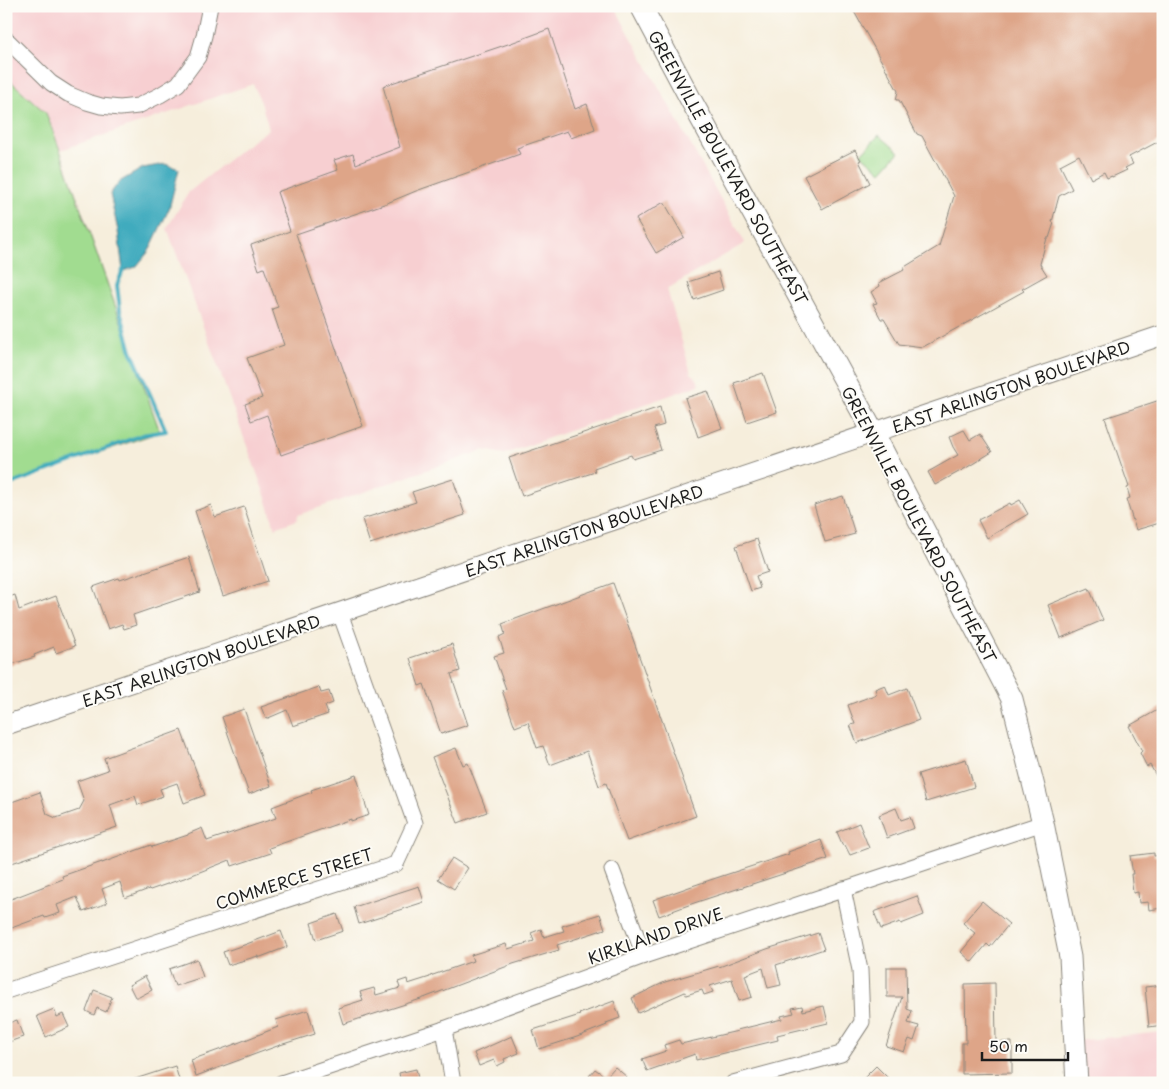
<svg xmlns="http://www.w3.org/2000/svg" width="1169" height="1089" font-family="'Playpen Sans',sans-serif">
<style>
.built{fill:#f7cfd1}
.green{fill:#a1dc90;stroke:#5e7c56}
.water{fill:#3fabbe;stroke:#2e646d}
.lines{fill:none;stroke-linecap:round;stroke-linejoin:round}
.stream{stroke:#3fabbe;stroke-width:4}
.building{fill:#dea588}
.minor-casing{stroke:#89857c;stroke-width:17}
.major-casing{stroke:#89857c;stroke-width:21}
.highway-casing{stroke:#89857c;stroke-width:23}
.minor{stroke:#fff;stroke-width:15}
.major{stroke:#fff;stroke-width:19}
.highway{stroke:#fff;stroke-width:21}
.labels{text-anchor:middle;dominant-baseline:central;stroke-width:4;stroke-linejoin:round;paint-order:stroke}
.street-label{font-size:16px;fill:#1c1c1c;stroke:#fdfcf7}
</style>
<rect width="100%" height="100%" fill="#fdfcf7"/>
<filter id="ink" filterUnits="userSpaceOnUse"><feTurbulence type="fractalNoise" baseFrequency=".02" numOctaves="2"/><feDisplacementMap in="SourceGraphic" scale="10" xChannelSelector="R" yChannelSelector="G"/><feConvolveMatrix kernelMatrix="1 2 1 2 8 2 1 2 1" color-interpolation-filters="sRGB"/></filter>
<filter id="wash" filterUnits="userSpaceOnUse"><feTurbulence type="fractalNoise" baseFrequency=".0096" numOctaves="4" result="noise"/><feDisplacementMap in="SourceGraphic" scale="20" xChannelSelector="R" yChannelSelector="G"/><feGaussianBlur stdDeviation="1.12" result="paint"/><feColorMatrix in="noise" values="0 0 0 0 0 0 0 0 0 0 0 0 0 0 0 0 0 1.4 0 .05"/><feComposite in="paint" operator="in"/></filter>
<g filter="url(#wash)">
<rect width="100%" height="100%" fill="#f6eedc"/>
<g class="built">
<path d="M6,6H614L745,243L667,289L691,373L697,379L699,385L504,454L484,450L298,515L297,520L275,528L266,498L167,228L189,192L243,148L269,129L261,102L253,84L61,150L160,432L6,483Z"/>
<path d="M1163,1032V1083H1077L1075,1041Z"/>
</g>
<g class="green">
<path d="M6,77L46,113L60,150L160,432L71,462L6,486Z"/>
<path d="M879,135L899,152L881,172L861,154Z"/>
</g>
<path class="water" d="M165,164L179,169L169,209L149,251L136,267L123,271L118,231L110,194L119,182L143,168Z"/>
<g class="lines">
<path class="stream" d="M6,486L142,435L166,431L130,348L120,310L117,285L124,268"/>
</g>
<g id="blocks">
<g class="building">
<path d="M851,6H1163V139L1129,157L1133,164L1125,168L1127,170L1112,177V176L1107,178L1104,172L1091,179L1079,155L1060,165L1072,189L1059,196L1052,222L1054,223L1049,238H1047L1040,264L1047,275L1022,289L1024,291L923,347L899,344L884,319H881L873,304L877,303L871,292L880,286L879,283L904,270L903,268L939,246L954,196L922,136L917,134L899,100H896L898,91Z"/>
<path d="M549,29L575,109L587,104L595,129L571,138L567,131L517,148L520,154L416,191L387,203L296,234L363,426L281,455L267,415L251,421L245,404L262,398L247,358L284,345L272,309L278,307L264,268L259,270L251,245L290,231L277,192L338,170L334,160L353,154L356,164L400,147L383,86L511,43Z"/>
<path d="M855,150L861,160L859,161L870,183L822,209L804,176Z"/>
<path d="M664,202L684,237L656,253L636,219Z"/>
<path d="M718,272L723,290L694,300L688,282Z"/>
<path d="M763,373L777,412L747,422L734,383Z"/>
<path d="M708,391L722,428L698,437L685,398Z"/>
<path d="M1163,399V522L1136,530L1126,499L1130,498L1127,488L1129,487L1105,418Z"/>
<path d="M660,407L664,425L654,428L661,450L633,459L631,455L594,468L595,472L522,496L509,458Z"/>
<path d="M964,430L970,440L980,434L992,452L966,468L935,485L928,472L958,455L953,447L949,437Z"/>
<path d="M453,479L465,515L424,528V527L370,544L362,519L416,502L412,492Z"/>
<path d="M843,496L855,534L825,542L814,505Z"/>
<path d="M1020,500L1028,514L987,538L978,520L1010,503L1011,505Z"/>
<path d="M211,505L215,517L244,507L268,581L223,596L195,511Z"/>
<path d="M757,539L768,572L756,576L760,588L751,591L736,546Z"/>
<path d="M189,557L200,592L133,615L136,625L124,629L122,624L108,629L93,587L119,578L120,580Z"/>
<path d="M613,583L696,816L627,841L606,783L599,786L587,751L550,765L543,746L537,748L528,722L515,727L502,690L506,689L494,656L504,653L499,637L505,634L502,624Z"/>
<path d="M1089,588L1103,620L1061,638L1048,605Z"/>
<path d="M15,595L19,610L56,596L75,646L56,653L54,647L34,655L35,657L6,666V598Z"/>
<path d="M452,644L460,671L451,674L468,725L441,734L424,684L419,686L410,658Z"/>
<path d="M885,685L889,695L907,688L919,720L857,743L850,725L855,724L848,705L877,694L875,689Z"/>
<path d="M319,687L321,693L329,691L333,703L325,706L328,714L293,726L287,710L266,719L261,707Z"/>
<path d="M1163,707V788L1150,765L1147,767L1140,753L1142,751L1129,726Z"/>
<path d="M244,709L271,786L249,794L222,717Z"/>
<path d="M181,730L205,795L184,803L177,783L160,789L163,796L138,805L135,796L110,805L117,827L6,865V804L40,792L47,814L56,818L79,810L84,801L77,781L108,770L104,758Z"/>
<path d="M456,748L463,765L468,763L487,812L458,823L432,757Z"/>
<path d="M966,759L974,787L926,802L918,774Z"/>
<path d="M356,775L369,815L351,821V819L269,848L271,853L232,866L230,860L187,877L150,890L149,889L125,898L120,882L102,889L107,903L83,912L77,897L57,905L60,913L45,918L44,916L6,930V901L63,879L62,876L102,862V863L151,845L152,847L188,835V834L202,828L207,841L276,818L272,807L312,792L311,790Z"/>
<path d="M896,808L901,820L910,817L914,828L887,838L879,815Z"/>
<path d="M859,823L869,848L850,855L845,845L843,846L837,832Z"/>
<path d="M821,840L828,859L795,870L694,903L659,916L653,900L692,886L789,854L788,852Z"/>
<path d="M1154,853V856L1163,855V903H1161L1162,908L1149,910L1148,902L1139,903L1138,892L1133,893L1131,874H1133L1130,856Z"/>
<path d="M452,858L468,868L454,889L438,879Z"/>
<path d="M419,886L424,902L387,914V915L359,924L354,907Z"/>
<path d="M917,896L924,915L901,924L900,922L881,929L874,912Z"/>
<path d="M982,901L1009,924L990,947L987,944L972,962L961,952L976,934L963,923Z"/>
<path d="M337,914L343,931L316,940L311,923Z"/>
<path d="M600,914L605,929L557,945L559,950L513,964L421,999L343,1024L338,1008L363,1000L360,992L374,988L376,995L400,988L398,982L407,979L408,984L430,977V976L473,961L471,955L506,944L508,949L534,941L531,933L541,929L544,937L564,931L562,926Z"/>
<path d="M281,931L287,947L258,958V956L228,965L223,952L244,945Z"/>
<path d="M818,933L824,949L776,965L781,985L768,988L763,968L745,975L752,997L739,1001L732,979L710,986L713,992L704,995L702,990L686,995L685,992L638,1013L632,998L665,982L719,966V967L767,949Z"/>
<path d="M197,959L203,977L175,986L169,969Z"/>
<path d="M887,967H906L907,1009L912,1011L908,1023L919,1026L914,1041L909,1039L904,1052L886,1046L902,997H887Z"/>
<path d="M145,976L152,990L139,997H135L129,985Z"/>
<path d="M995,983L996,1042H1012V1073L962,1074V1043H966L965,984Z"/>
<path d="M1163,985V1025L1149,1027L1145,987Z"/>
<path d="M94,990L112,997L106,1012L97,1008L94,1015L86,1011Z"/>
<path d="M614,1001L620,1018L606,1023L607,1025L577,1037L539,1049L533,1030L580,1015L579,1014Z"/>
<path d="M802,1006L803,1011L824,1006L828,1023L777,1035L778,1040L696,1060L695,1054L647,1071L642,1059L666,1051L664,1045L679,1040L681,1044L738,1031L737,1030L782,1019L781,1016L794,1013L792,1008Z"/>
<path d="M54,1009L57,1017L63,1014L69,1027L46,1037L37,1016Z"/>
<path d="M308,1010L315,1034L280,1045L196,1076L191,1060L230,1046L278,1027L276,1020Z"/>
<path d="M17,1020L23,1037L6,1043V1024Z"/>
<path d="M512,1036L519,1053L504,1059L505,1062L497,1066L494,1060L479,1066L474,1053Z"/>
<path d="M175,1066L180,1083H129V1081Z"/>
<path d="M876,1066L888,1078L883,1083H859Z"/>
<path d="M615,1067L627,1077L623,1083H597L589,1076L595,1069L606,1077Z"/>
<path d="M416,1069L419,1083H401L399,1073Z"/>
</g>
</g>
</g>
<g filter="url(#ink)">
<use href="#blocks" fill-opacity="0" stroke="#89857c" stroke-width="1"/>
<g class="lines">
<g class="minor-casing">
<g id="minor">
<path d="M6,39L51,83L68,94L87,102L101,106L120,108L138,106L160,95L178,84L198,57L204,36L210,6"/>
<path d="M612,870L644,956"/>
<path d="M6,991L396,864L415,823L340,613"/>
<path d="M444,1029L453,1083"/>
<path d="M281,1083L444,1029L644,956L1043,823"/>
<path d="M733,1083L841,1054L862,1022L860,970L843,889"/>
</g>
</g>
<g class="major-casing">
<path id="major" d="M6,725L1163,335"/>
</g>
<g class="highway-casing">
<path id="highway" d="M641,6L692,102L873,432L1012,699L1043,823L1070,957L1077,1083"/>
</g>
<use href="#minor" class="minor"/>
<use href="#major" class="major"/>
<use href="#highway" class="highway"/>
</g>
</g>
<g class="labels">
<g class="street-label">
<text transform="translate(729 167) rotate(61)">GREENVILLE BOULEVARD SOUTHEAST</text>
<text transform="translate(1011 386) rotate(-19)">EAST ARLINGTON BOULEVARD</text>
<text transform="translate(920 524) rotate(62)">GREENVILLE BOULEVARD SOUTHEAST</text>
<text transform="translate(584 530) rotate(-19)">EAST ARLINGTON BOULEVARD</text>
<text transform="translate(201 660) rotate(-19)">EAST ARLINGTON BOULEVARD</text>
<text transform="translate(294 878) rotate(-18)">COMMERCE STREET</text>
<text transform="translate(655 935) rotate(-19)">KIRKLAND DRIVE</text>
</g>
</g>
<rect width="1169" height="1089" fill="none" stroke="#fdfcf7" stroke-width="25"/>
<path d="M982 1052v8h86v-8" fill="none" stroke="#1c1c1c" stroke-width="2.5"/>
<text x="989" y="1052" font-size="15" fill="#1c1c1c" stroke="#fdfcf7" stroke-width="4" paint-order="stroke">50 m</text>
</svg>
